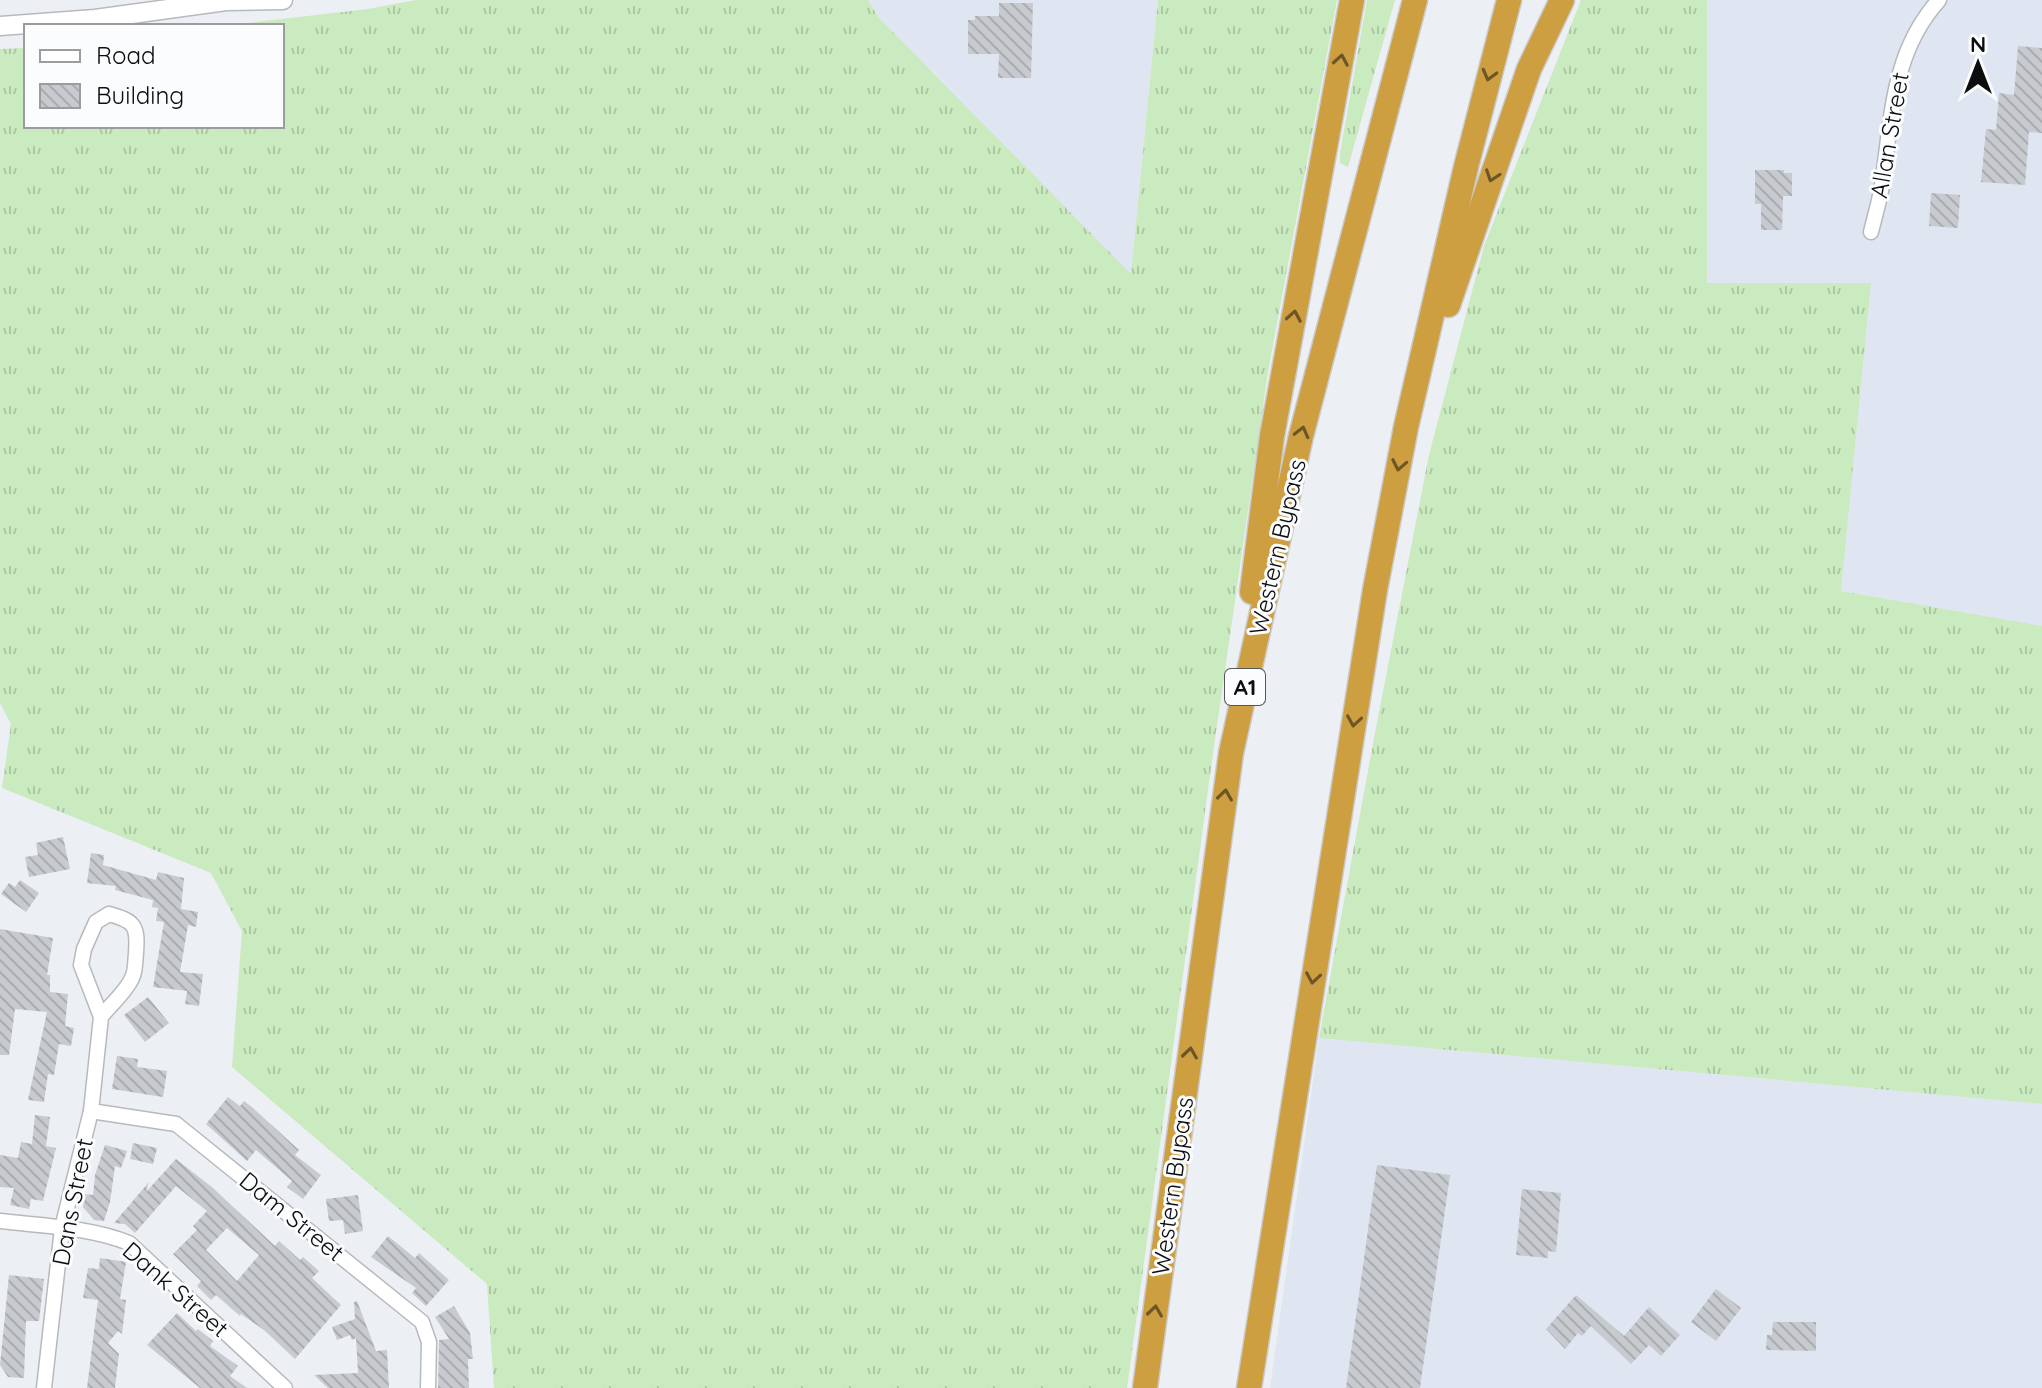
<svg xmlns="http://www.w3.org/2000/svg" width="2042" height="1388" font-family="Quicksand,sans-serif">
<style>
.built{fill:#dfe5f1}
.grass{fill:url(#grass-tufts)}
.building{fill:url(#building-back-hatch);fill-rule:evenodd}
.lines{fill:none;stroke-linecap:round;stroke-linejoin:round}
.minor-casing{stroke:#b7b9be;stroke-width:17}
.secondary-casing{stroke:#b7b9be;stroke-width:21}
.motorway-casing{stroke:#cacaca;stroke-width:27}
.minor{stroke:#fff;stroke-width:14}
.secondary{stroke:#fff;stroke-width:18}
.motorway{stroke:#cd9f41;stroke-width:24}
.oneway{stroke:#6c5628}
.labels{text-anchor:middle;dominant-baseline:central;stroke-width:6;stroke-linejoin:round;paint-order:stroke}
.shield{fill:#fbfcfe;stroke:#545557;stroke-width:2}
.shield-label{font-size:22px;font-weight:bold;fill:#0c0d0f}
.street-label{font-size:24px;fill:#0c0d0f;stroke:#fbfcfe}
</style>
<defs>
<pattern id="grass-tufts" width="24" height="20" patternUnits="userSpaceOnUse" patternTransform="scale(2)"><rect width="24" height="20" fill="#caeabf"/><path d="M3 7l-1-3M5 7V3M7 7l1-3M15 17l-1-3M17 17v-4M19 17l1-3" fill="none" stroke="#acc8a3"/></pattern>
<pattern id="building-back-hatch" width="6" height="6" patternUnits="userSpaceOnUse" patternTransform="scale(2)"><rect width="6" height="6" fill="#c7cacf"/><path d="M-1 5l2 2M0 0l6 6M5-1l2 2" fill="none" stroke="#aaacb1"/></pattern>
</defs>
<rect width="100%" height="100%" fill="#eceff4"/>
<g class="built">
<path d="M868,0H1158L1131,275L878,17Z"/>
<path d="M1707,0H2042V626L1841,591L1871,283H1707Z"/>
<path d="M1319,1038L2042,1104V1388H1270Z"/>
</g>
<g class="grass">
<path d="M416,0H868L878,17L1131,274L1158,0H1337L1268,372L1213,753L1127,1388H494L487,1284L232,1067L242,931L211,873L2,788L11,724L0,703V49L26,48V126H282V26H222L368,9Z"/>
<path d="M1367,0H1395L1348,167L1340,163V153Z"/>
<path d="M1581,0H1707V283H1871L1841,591L2042,626V1104L1319,1038L1374,738L1429,455L1484,246Z"/>
</g>
<g class="building">
<path d="M999,3H1033L1031,78H998L999,54H968V20H975V16H999Z"/>
<path d="M2018,46L2042,48V133L2029,132L2025,185L1981,182L1986,129L1996,130L1999,93L2014,95Z"/>
<path d="M1755,170H1784V173H1792V196H1783L1782,230H1761V204H1755Z"/>
<path d="M1931,193L1960,195L1958,228L1929,226Z"/>
<path d="M63,837L70,869L29,877L25,857L38,855L36,843Z"/>
<path d="M91,853L104,855L103,865L156,880L158,872L184,878L181,909L198,912L196,927L188,925L180,972L203,974L199,1006L185,1004L187,991L153,987L164,922L156,921L158,908L152,907L153,900L115,890L116,886L87,883Z"/>
<path d="M20,880L39,893L26,912L1,894L9,883L15,887Z"/>
<path d="M0,929L53,938L47,975H50V992L68,994L65,1026L74,1028L71,1046L59,1044L54,1075L48,1074L44,1102L28,1100L47,1012L15,1009L9,1055H0Z"/>
<path d="M148,997L169,1023L145,1042L124,1015Z"/>
<path d="M117,1056L138,1059L137,1067L167,1071L163,1097L112,1089Z"/>
<path d="M228,1097L240,1106L244,1101L253,1108L299,1150L295,1155L321,1175L303,1199L287,1187L292,1181L256,1150L247,1161L206,1124Z"/>
<path d="M35,1115L50,1117L46,1146L56,1148L43,1201L31,1199L29,1209L10,1205L14,1188L0,1187V1155L18,1158L21,1142L32,1144Z"/>
<path d="M133,1143L157,1148L153,1164L130,1159Z"/>
<path d="M105,1145L127,1151L121,1168L115,1166L110,1202L104,1221L94,1220L83,1207L84,1194L93,1195L95,1175Z"/>
<path d="M176,1159L213,1188L275,1246L279,1241L300,1260L303,1257L319,1271L312,1278L341,1305L295,1359L264,1330L241,1314L240,1316L216,1295L211,1300L197,1286L201,1281L173,1254L197,1230L193,1226L207,1211L176,1186L135,1233L125,1224L114,1223L149,1182L146,1192ZM227,1228L259,1255L237,1281L206,1250Z"/>
<path d="M1377,1165L1450,1175L1420,1388H1346Z"/>
<path d="M1522,1189L1561,1193L1556,1252L1548,1251V1258L1516,1255Z"/>
<path d="M358,1195L363,1231L345,1234L343,1220L329,1221L326,1199Z"/>
<path d="M388,1236L415,1258L419,1253L449,1280L426,1306L412,1293L416,1288L371,1257Z"/>
<path d="M100,1258L126,1262L120,1299L126,1300L122,1334L118,1331L108,1343L119,1354L115,1388H87L98,1300L83,1298L88,1268L99,1269Z"/>
<path d="M9,1275L44,1279L39,1321H26L24,1378L8,1377L0,1365Z"/>
<path d="M1716,1289L1741,1308L1716,1341L1691,1322Z"/>
<path d="M1576,1295L1624,1336L1649,1307L1680,1335L1661,1356L1649,1345L1631,1364L1591,1326L1582,1336L1578,1333L1565,1349L1546,1329Z"/>
<path d="M357,1301L376,1351L387,1350L389,1388H328L314,1375L358,1373L356,1338L352,1340L350,1335L337,1340L332,1327L355,1319L354,1302Z"/>
<path d="M454,1306L470,1333L473,1359H468L469,1388H438L439,1340L449,1339L435,1317Z"/>
<path d="M177,1313L196,1331L198,1329L213,1341L210,1346L238,1366L230,1376L247,1388H200L147,1345Z"/>
<path d="M1773,1322H1816V1351L1766,1350L1767,1335H1772Z"/>
</g>
<g class="lines">
<g class="minor-casing">
<g id="minor">
<path d="M1871,232C1875,215 1881,197 1883,178C1892,114 1893,51 1939,0"/>
<path d="M91,1111L176,1124L422,1322L429,1342L428,1388"/>
<path d="M0,1221C42,1226 90,1227 129,1243L285,1388"/>
<path d="M44,1388L62,1228L91,1111L101,1017L81,965L84,949L96,922L109,914C135,921 138,926 136,953C135,961 136,970 132,978C126,992 110,1005 101,1017"/>
</g>
</g>
<g class="secondary-casing">
<path id="secondary" d="M0,26L95,19L226,1L283,0"/>
</g>
<g class="motorway-casing">
<g id="motorway">
<path d="M1448,305L1529,69L1562,0"/>
<path d="M1252,592L1272,436L1352,0"/>
<path d="M1145,1388L1231,753L1301,436L1415,0"/>
<path d="M1249,1388L1375,590L1406,427L1466,167L1509,0"/>
</g>
</g>
<use href="#minor" class="minor"/>
<use href="#secondary" class="secondary"/>
<use href="#motorway" class="motorway"/>
</g>
<defs><path id="oneway-chevron" d="M-2-3.5L2.5 0L-2 3.5" fill="none" stroke-width="1.6" stroke-linecap="round" stroke-linejoin="round" transform="scale(2)"/></defs>
<g class="oneway">
<use href="#oneway-chevron" transform="translate(1341 60) rotate(-80)"/>
<use href="#oneway-chevron" transform="translate(1489 75) rotate(105)"/>
<use href="#oneway-chevron" transform="translate(1492 176) rotate(109)"/>
<use href="#oneway-chevron" transform="translate(1294 316) rotate(-80)"/>
<use href="#oneway-chevron" transform="translate(1302 432) rotate(-76)"/>
<use href="#oneway-chevron" transform="translate(1399 465) rotate(101)"/>
<use href="#oneway-chevron" transform="translate(1354 721) rotate(99)"/>
<use href="#oneway-chevron" transform="translate(1225 795) rotate(-82)"/>
<use href="#oneway-chevron" transform="translate(1313 978) rotate(99)"/>
<use href="#oneway-chevron" transform="translate(1190 1053) rotate(-82)"/>
<use href="#oneway-chevron" transform="translate(1155 1311) rotate(-82)"/>
</g>
<g class="labels">
<rect class="shield" x="1225" y="669" width="40" height="36" rx="6"/>
<g class="shield-label">
<text x="1245" y="687">A1</text>
</g>
<g class="street-label">
<text transform="translate(1889 135) rotate(-80)">Allan Street</text>
<text transform="translate(1277 547) rotate(-77)">Western Bypass</text>
<text transform="translate(1172 1186) rotate(-82)">Western Bypass</text>
<text transform="translate(72 1202) rotate(-79)">Dans Street</text>
<text transform="translate(292 1216) rotate(39)">Dam Street</text>
<text transform="translate(176 1289) rotate(41)">Dank Street</text>
</g>
</g>
<rect x="24" y="24" width="260" height="104" fill="#fbfcfe" stroke="#9b9c9e" stroke-width="2"/>
<rect x="40" y="50" width="40" height="12" fill="#ffffff" stroke="#9b9c9e" stroke-width="2"/>
<text x="96" y="64" font-size="24" fill="#0c0d0f">Road</text>
<rect x="40" y="84" width="40" height="24" fill="url(#building-back-hatch)" stroke="#9b9c9e" stroke-width="2"/>
<text x="96" y="104" font-size="24" fill="#0c0d0f">Building</text>
<g transform="translate(1978 64)" stroke="#fbfcfe" stroke-width="6" paint-order="stroke">
<path d="M0-6L14 30L0 20L-14 30Z" fill="#0c0d0f"/>
<text y="-12" font-size="22" font-weight="bold" text-anchor="middle" fill="#0c0d0f">N</text>
</g>
</svg>
